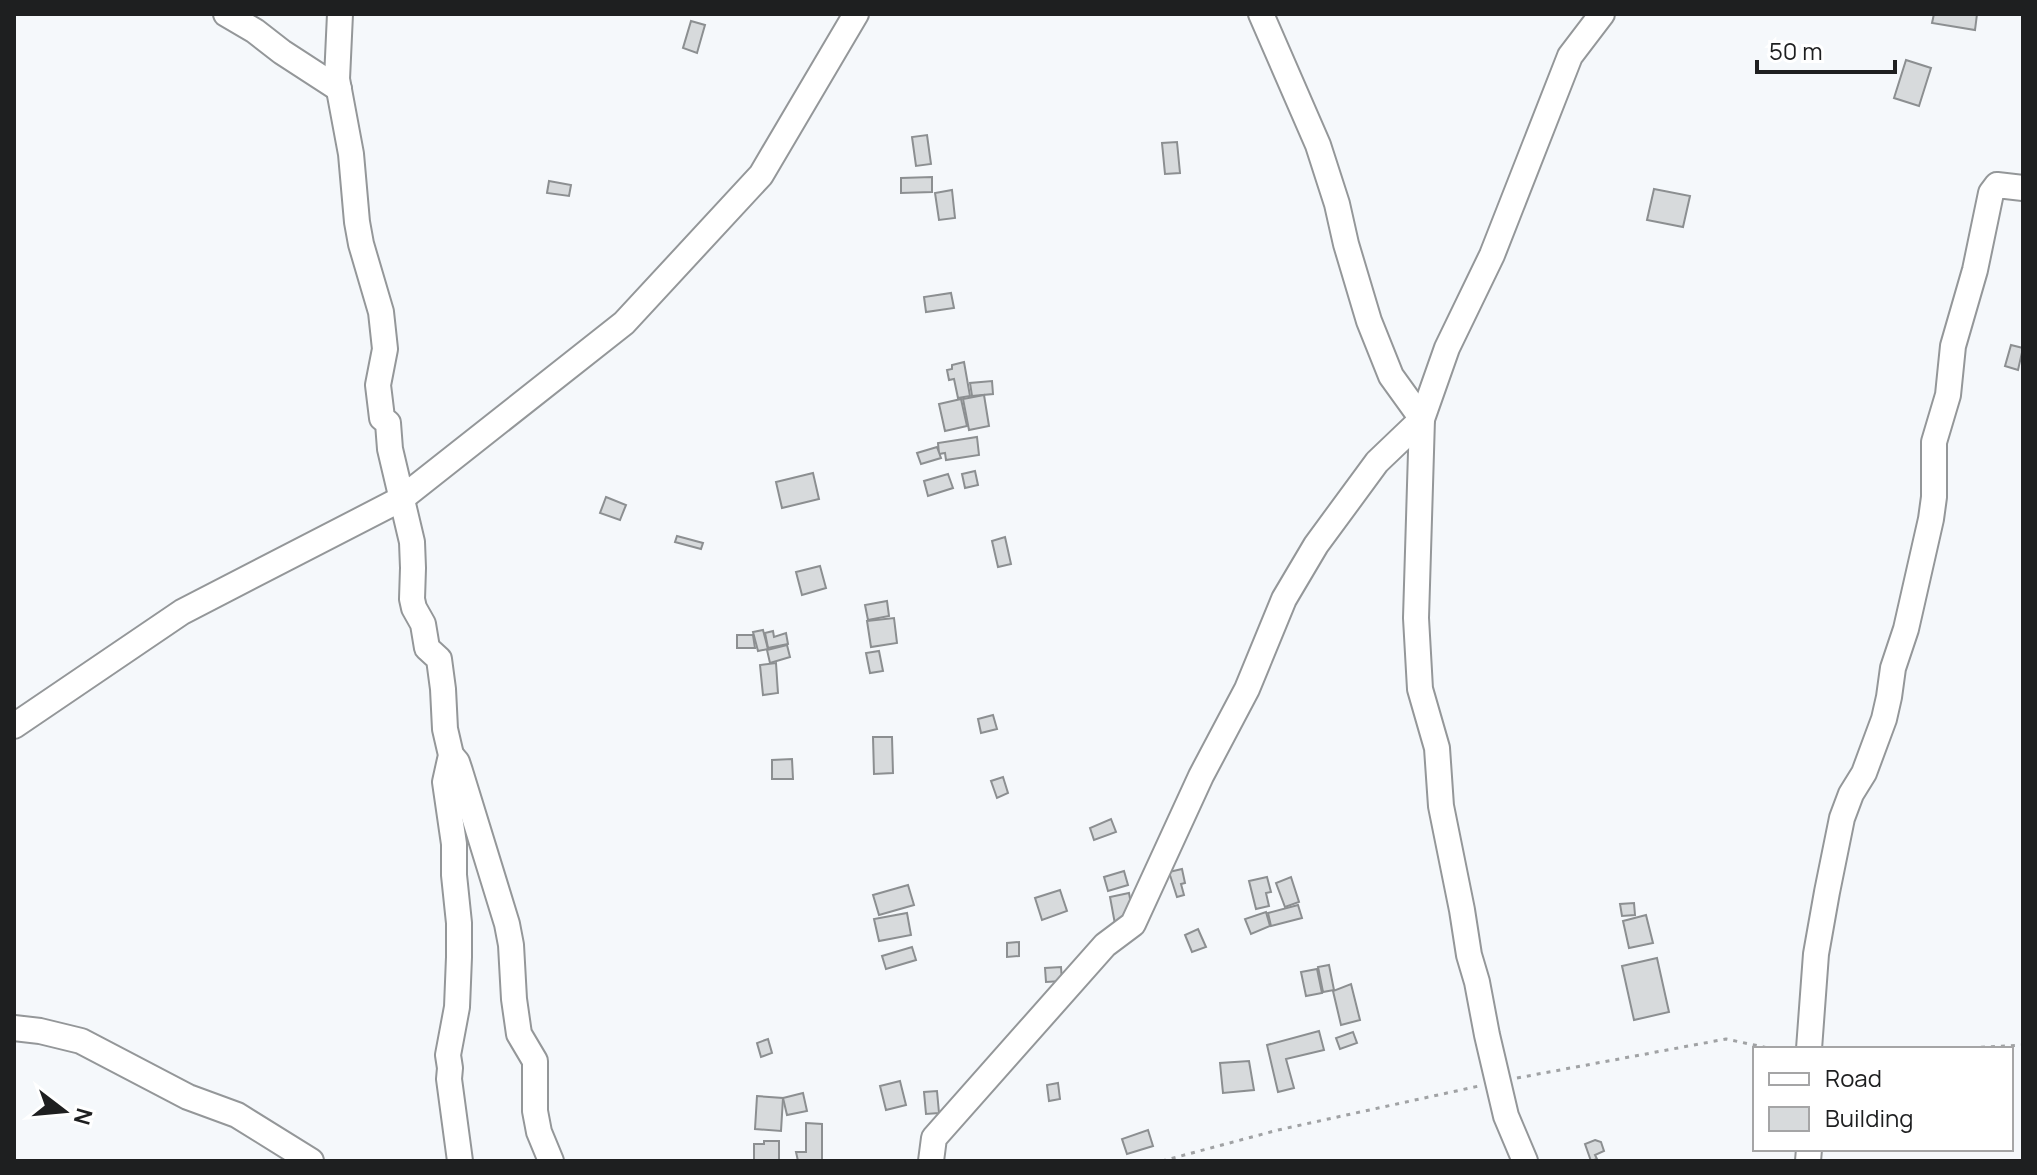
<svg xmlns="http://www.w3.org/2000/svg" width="2037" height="1175" font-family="Manrope,sans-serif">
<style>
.building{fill:#d7dadc;stroke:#8c8f91;stroke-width:2}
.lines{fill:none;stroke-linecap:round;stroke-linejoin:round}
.minor-casing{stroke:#949799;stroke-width:28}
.path{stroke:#a0a2a4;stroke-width:3;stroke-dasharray:4 6;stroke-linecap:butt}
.minor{stroke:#fff;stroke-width:24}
</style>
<rect width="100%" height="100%" fill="#f5f8fb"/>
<g class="building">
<path d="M1934,14H1977L1975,30L1932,23Z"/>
<path d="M691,21L705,25L697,53L683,48Z"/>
<path d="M1906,60L1931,68L1919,106L1894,98Z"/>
<path d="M927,135L931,164L916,166L912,137Z"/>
<path d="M1177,142L1180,173L1165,174L1162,143Z"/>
<path d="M932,177V192L901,193V178Z"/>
<path d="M549,181L571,185L569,196L547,193Z"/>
<path d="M1654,189L1690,196L1683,227L1647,220Z"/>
<path d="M952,190L955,218L939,220L935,193Z"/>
<path d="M951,293L954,308L926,312L924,297Z"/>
<path d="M2011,345L2023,348L2018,370L2005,366Z"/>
<path d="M964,362L970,396L958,398L954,379L949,380L947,370L952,369V365Z"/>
<path d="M992,381L993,394L972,396L970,383Z"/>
<path d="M984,395L989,426L969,430L963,399Z"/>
<path d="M961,399L967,426L945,431L939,404Z"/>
<path d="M977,437L979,455L946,460L945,453L939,454L938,443Z"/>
<path d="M937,447L941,458L921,464L917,453Z"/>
<path d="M975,471L978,485L965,488L962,474Z"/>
<path d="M813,473L819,499L782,508L776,482Z"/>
<path d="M948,474L953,488L928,496L924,481Z"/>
<path d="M606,497L626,505L620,520L600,513Z"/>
<path d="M677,536L703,543L701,549L675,542Z"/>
<path d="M1005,537L1011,564L998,567L992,541Z"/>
<path d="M820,566L826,588L802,595L796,572Z"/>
<path d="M887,601L889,616L868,620L865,605Z"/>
<path d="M894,618L897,643L871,647L867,621Z"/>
<path d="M763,630L768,649L758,651L753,632Z"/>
<path d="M773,631L774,637L786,633L788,644L768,648L765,633Z"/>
<path d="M737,635H753L755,648H737Z"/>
<path d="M787,645L790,657L770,663L767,650Z"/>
<path d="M879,651L883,671L870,673L866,653Z"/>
<path d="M776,663L778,693L763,695L760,665Z"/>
<path d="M993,715L997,729L981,733L978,719Z"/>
<path d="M873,737H892L893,773L874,774Z"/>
<path d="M792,759L793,779H772V760Z"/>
<path d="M1003,777L1008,793L997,798L991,781Z"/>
<path d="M1111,819L1116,832L1094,840L1090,828Z"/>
<path d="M1182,869L1185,883L1181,884L1184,895L1177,897L1169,872Z"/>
<path d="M1124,871L1128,885L1108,891L1104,877Z"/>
<path d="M1267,877L1271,892L1266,893L1269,906L1256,909L1249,881Z"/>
<path d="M1291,877L1299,902L1285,907L1276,883Z"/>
<path d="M908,885L914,905L879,915L873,895Z"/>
<path d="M1060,890L1067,911L1042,920L1035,898Z"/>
<path d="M1129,893L1134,920L1115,924L1110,897Z"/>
<path d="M1634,903L1635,915L1622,916L1620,904Z"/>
<path d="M1298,905L1302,918L1271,926L1268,913Z"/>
<path d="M1266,912L1270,926L1251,934L1245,919Z"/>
<path d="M907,913L911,935L879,941L874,919Z"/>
<path d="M1646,915L1653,943L1629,948L1623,921Z"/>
<path d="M1198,929L1206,947L1192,952L1185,935Z"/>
<path d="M1019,942V956L1007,957V943Z"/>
<path d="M912,947L916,960L886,969L882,956Z"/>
<path d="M1657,958L1669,1012L1634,1020L1622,966Z"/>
<path d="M1329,965L1334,990L1323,992L1318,967Z"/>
<path d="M1061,967L1062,981L1046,982L1045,968Z"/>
<path d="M1317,969L1322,993L1306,996L1301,972Z"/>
<path d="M1351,984L1360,1020L1341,1025L1333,991Z"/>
<path d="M1319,1031L1324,1050L1286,1059L1294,1088L1278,1092L1267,1045Z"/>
<path d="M1353,1032L1357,1043L1340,1049L1336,1038Z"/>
<path d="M768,1039L772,1053L761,1057L757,1043Z"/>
<path d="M1249,1061L1254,1090L1223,1093L1220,1063Z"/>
<path d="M900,1081L906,1105L886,1110L880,1086Z"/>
<path d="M1058,1083L1060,1099L1049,1101L1047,1085Z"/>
<path d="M937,1091L939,1113L926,1114L924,1092Z"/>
<path d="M803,1093L807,1111L787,1115L783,1098Z"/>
<path d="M757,1096L783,1098L781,1131L755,1129Z"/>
<path d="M806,1123L822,1124V1161H798L796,1152H806Z"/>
<path d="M1148,1130L1153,1146L1127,1154L1122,1139Z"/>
<path d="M1595,1140L1601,1142L1604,1151L1595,1155L1597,1159L1591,1161L1585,1144Z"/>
<path d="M764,1141H779V1161H754V1144H764Z"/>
</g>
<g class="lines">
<g class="minor-casing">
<g id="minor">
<path d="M226,14L255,31L282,52L339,89"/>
<path d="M340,14L337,79L351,154L357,222L361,244L381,312L385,349L378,385L382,418L388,423L390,449L412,542L413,568L412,599L414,608L423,624L427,648L439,659L443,689L445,729L451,755L445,782L454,844V875L459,923V957L457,1007L448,1055L450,1068L449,1079L460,1161"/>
<path d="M1261,14L1318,145L1337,204L1346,244L1369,321L1391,376L1422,419L1416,618L1420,689L1437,748L1441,806L1462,910L1469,955L1477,982L1487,1035L1506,1116L1525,1161"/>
<path d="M14,726L182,612L401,499L624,323L761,175L856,14"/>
<path d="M451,755L457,762L460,771L507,924L511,945L514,999L519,1034L535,1061V1111L539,1132L551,1161"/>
<path d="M14,1028L40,1031L81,1041L188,1097L237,1115L311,1161"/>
<path d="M1809,1049L1816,954L1827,892L1842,818L1851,794L1864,773L1884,719L1889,697L1893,668L1906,629L1931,519L1934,497V442L1948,395L1953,346L1975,270L1991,193L1997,185L2023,188"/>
<path d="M931,1161L934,1138L1105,945L1133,924L1201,776L1247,689L1284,599L1316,545L1377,462L1422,419L1447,348L1492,255L1570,56L1602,14"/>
<path d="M1808,1161L1809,1149"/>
</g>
</g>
<g class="path">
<path d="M1951,1049L2023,1045"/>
<path d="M1517,1078L1726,1039L1773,1049"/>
<path d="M1162,1161L1278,1130L1479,1086"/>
</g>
<use href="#minor" class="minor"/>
</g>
<rect width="2037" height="1175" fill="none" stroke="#1e1f20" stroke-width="32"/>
<rect x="1753" y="1047" width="260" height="104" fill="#ffffff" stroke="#a5a5a6" stroke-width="2"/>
<rect x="1769" y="1073" width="40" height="12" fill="#ffffff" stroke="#a5a5a6" stroke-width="2"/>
<text x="1825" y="1087" font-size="24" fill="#1e1f20">Road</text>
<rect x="1769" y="1107" width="40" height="24" fill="#d7dadc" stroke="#a5a5a6" stroke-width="2"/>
<text x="1825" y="1127" font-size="24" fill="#1e1f20">Building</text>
<g transform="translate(64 1111) rotate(106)" stroke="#ffffff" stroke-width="6" paint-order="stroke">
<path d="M0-6L14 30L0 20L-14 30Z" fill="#1e1f20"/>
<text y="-12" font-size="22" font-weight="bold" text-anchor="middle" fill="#1e1f20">N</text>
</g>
<path d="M1757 60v12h138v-12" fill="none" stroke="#1e1f20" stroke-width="4"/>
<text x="1769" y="60" font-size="24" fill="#1e1f20" stroke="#ffffff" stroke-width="6" paint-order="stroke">50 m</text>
</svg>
